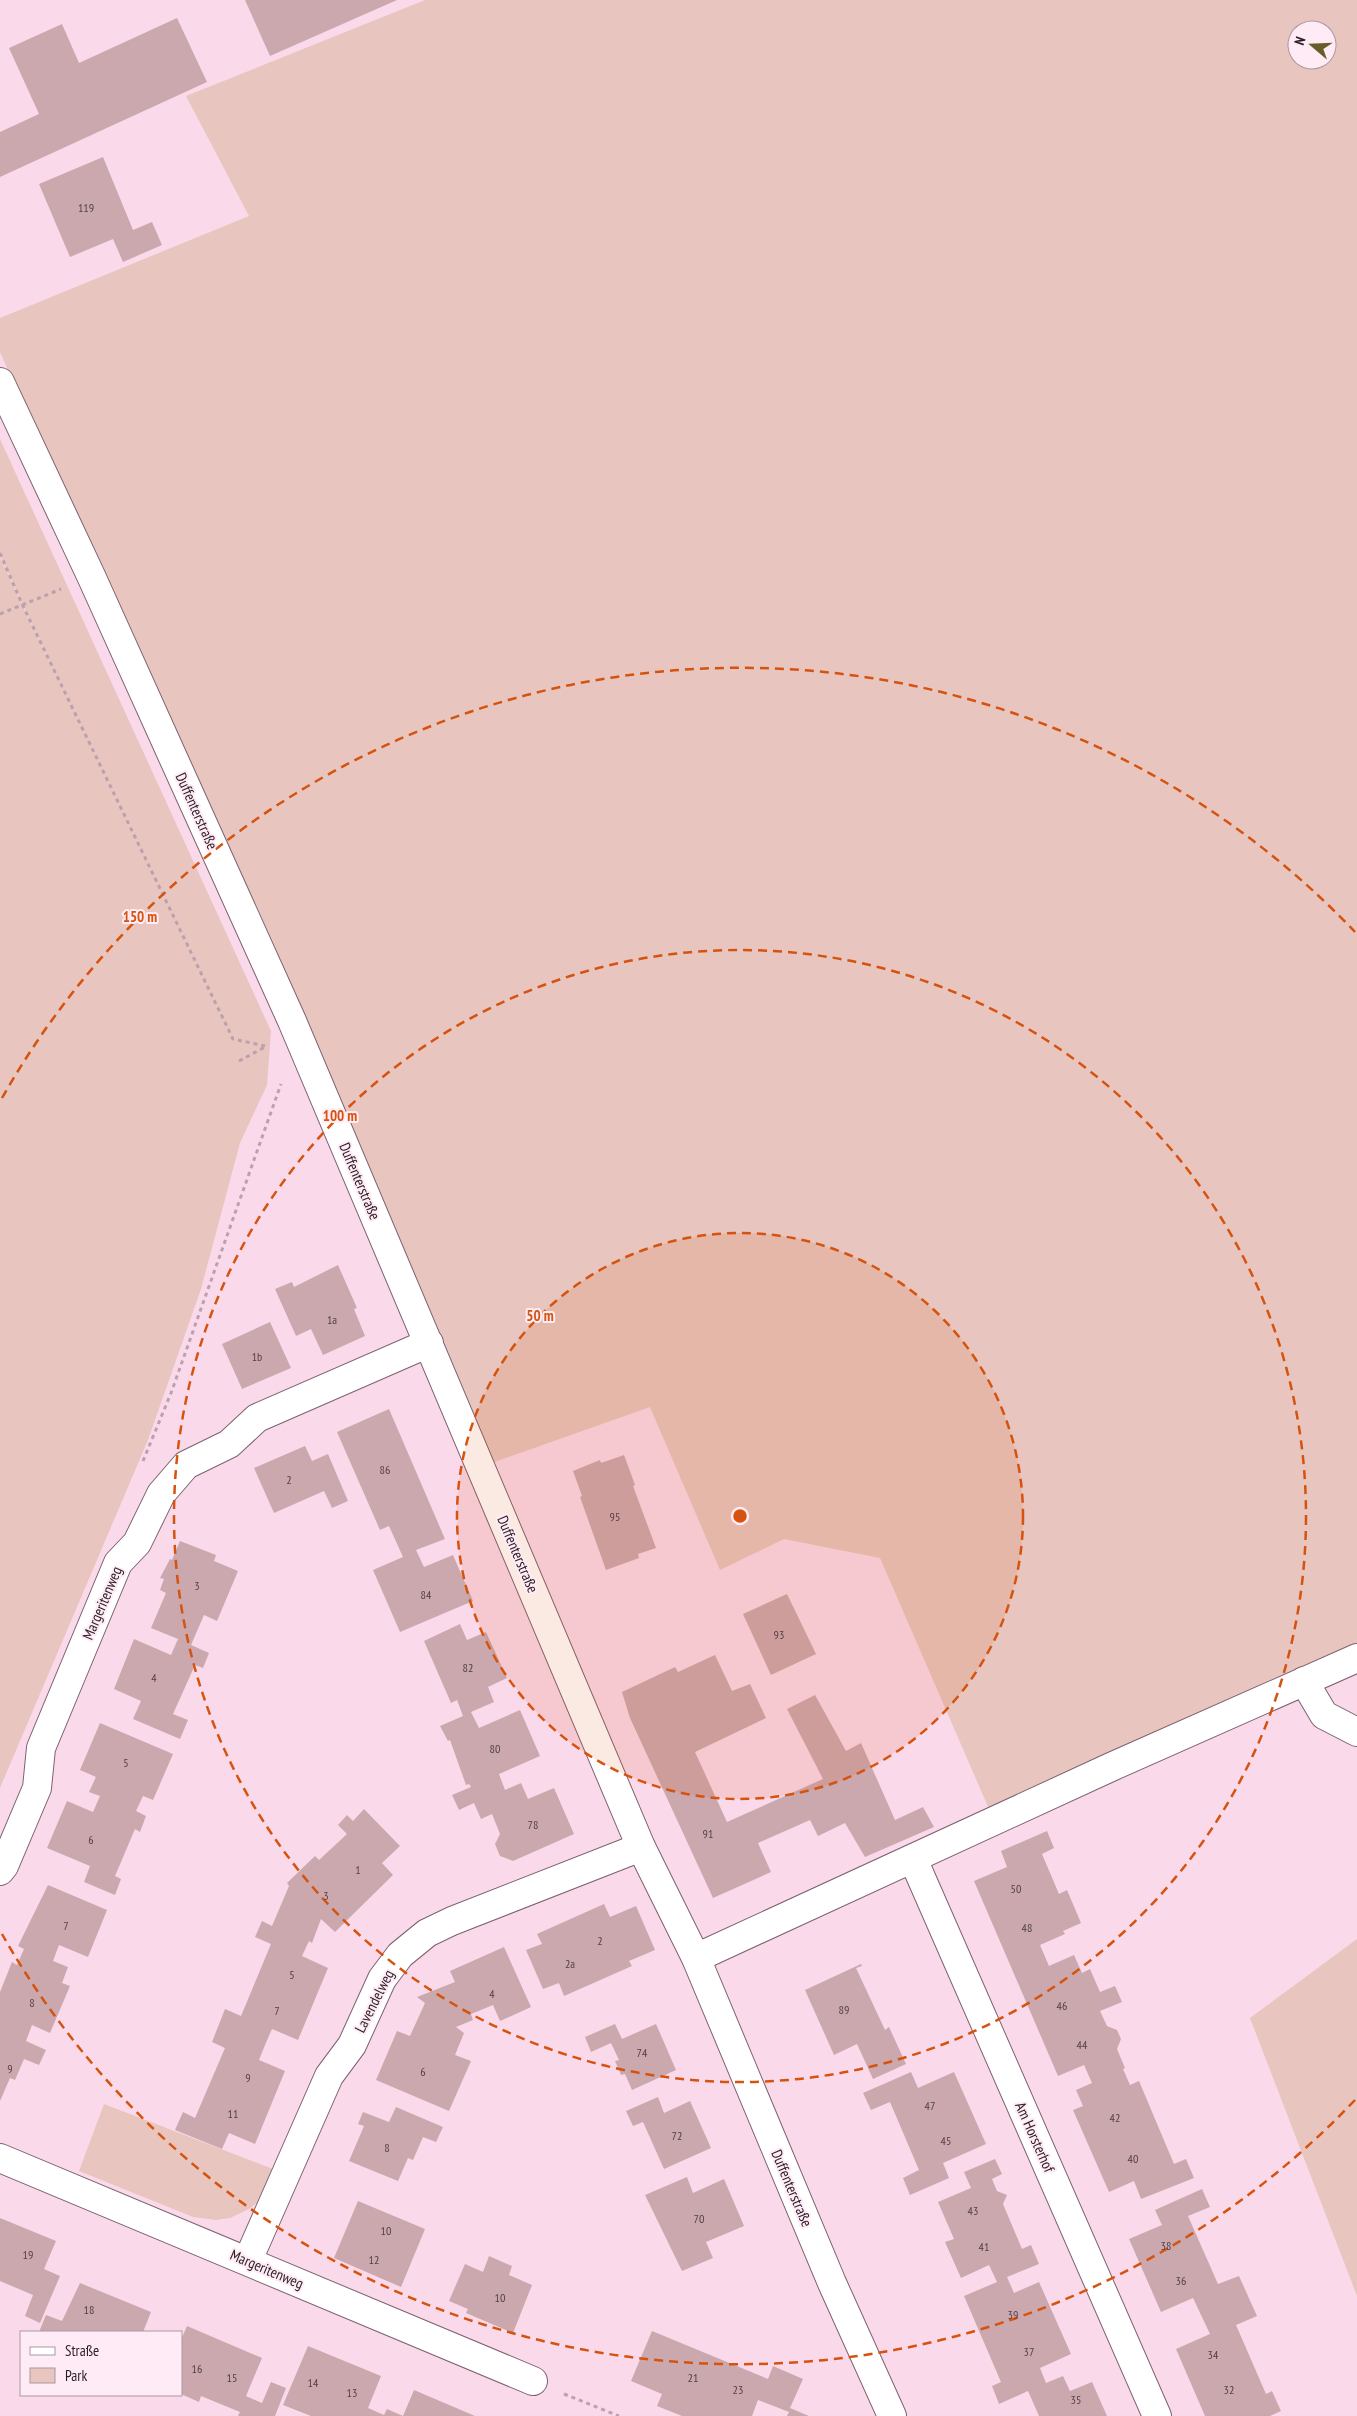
<svg xmlns="http://www.w3.org/2000/svg" width="1357" height="2416" font-family="'PT Sans Narrow',sans-serif">
<style>
.green{fill:#e8c5be;fill-rule:evenodd}
.building{fill:#cba8ad}
.lines{fill:none;stroke-linecap:round;stroke-linejoin:round}
.minor-casing{stroke:#7c616f;stroke-width:30}
.path{stroke:#bba1ae;stroke-width:3;stroke-dasharray:4 4;stroke-linecap:butt}
.minor{stroke:#fff;stroke-width:28}
.ring{fill:none;stroke:#d5530e;stroke-width:2.5;stroke-dasharray:9 6}
.labels{text-anchor:middle;dominant-baseline:central;stroke-width:4;stroke-linejoin:round;paint-order:stroke}
.number-label{font-size:12px;fill:#524046}
.street-label{font-size:15px;fill:#291e23;stroke:#ffebf5}
.centre{fill:#d5530e;stroke:#ffebf5;stroke-width:2.5}
.ring-label{font-size:15px;text-anchor:middle;font-weight:bold;fill:#d5530e;stroke:#ffebf5;stroke-width:4;stroke-linejoin:round;paint-order:stroke}
</style>
<rect width="100%" height="100%" fill="#fadaea"/>
<g class="green">
<path d="M425,0H1357V1643L989,1809L880,1558L784,1539L720,1570L650,1407L492,1463L441,1338L0,352V318L249,216L186,96ZM1297,30H1327V60H1297Z"/>
<path d="M0,439L271,1031L267,1085L240,1143L201,1289L148,1440L0,1788V557L69,705L0,555Z"/>
<path d="M1357,1939V2296L1250,2018Z"/>
<path d="M104,2104L273,2169L258,2202L249,2209L230,2218L216,2220L193,2217L79,2171Z"/>
</g>
<g class="building">
<path d="M245,0H397L270,56Z"/>
<path d="M177,18L207,82L0,177V132L39,114L9,48L62,24L79,63Z"/>
<path d="M103,157L133,230L152,222L162,245L123,262L113,239L70,257L39,184Z"/>
<path d="M338,1265L357,1308L354,1309L365,1336L323,1355L311,1329L296,1336L275,1289L292,1282L294,1287Z"/>
<path d="M270,1322L291,1368L242,1389L222,1344Z"/>
<path d="M389,1409L445,1539L416,1550L424,1567L453,1555L473,1601L400,1632L373,1570L403,1557L389,1526L380,1530L337,1432Z"/>
<path d="M305,1446L312,1461L328,1454L348,1501L332,1508L324,1491L274,1513L254,1468Z"/>
<path d="M624,1455L635,1485L633,1486L656,1548L638,1554L639,1558L606,1570L580,1497L582,1496L573,1471L600,1460L601,1463Z"/>
<path d="M180,1541L216,1555L214,1561L238,1571L217,1621L204,1615L191,1645L209,1653L203,1668L195,1665L173,1714L188,1720L180,1739L133,1719L141,1701L114,1689L134,1639L171,1655L178,1639L151,1628L166,1593L160,1590L164,1579L160,1578L170,1559L172,1560Z"/>
<path d="M787,1594L816,1654L771,1675L743,1614Z"/>
<path d="M460,1624L467,1640L486,1632L507,1678L488,1687L494,1702L471,1712L479,1728L520,1710L540,1756L499,1774L505,1790L521,1783L528,1799L554,1788L574,1834L513,1861L500,1856L495,1844L500,1834L492,1814L481,1819L474,1803L459,1810L452,1795L471,1787L469,1784L466,1785L450,1740L448,1741L440,1726L463,1716L457,1700L451,1703L424,1641Z"/>
<path d="M715,1655L732,1691L750,1684L766,1718L695,1752L727,1822L823,1779L787,1709L815,1695L846,1751L861,1743L895,1820L923,1807L934,1827L865,1857L845,1823L818,1836L810,1820L758,1843L771,1872L713,1898L630,1718L622,1692L675,1667L678,1672Z"/>
<path d="M100,1723L173,1754L153,1800L143,1796L136,1811L146,1816L140,1832L135,1829L115,1876L121,1879L115,1895L84,1882L90,1866L47,1848L67,1801L93,1812L100,1796L89,1792L96,1777L80,1770Z"/>
<path d="M364,1809L400,1846L382,1863L393,1875L335,1932L321,1919L312,1943L309,1941L302,1956L328,1968L298,2040L272,2029L265,2045L259,2060L285,2071L255,2144L229,2133L222,2149L175,2130L183,2112L195,2118L225,2048L212,2042L225,2009L241,2016L271,1944L255,1937L262,1921L272,1926L289,1886L287,1883L315,1856L319,1860L347,1834L338,1825L347,1815L353,1821Z"/>
<path d="M1047,1831L1054,1848L1042,1854L1059,1894L1067,1890L1081,1923L1063,1931L1065,1934L1040,1945L1049,1966L1074,1955L1082,1973L1090,1969L1100,1992L1115,1986L1122,2002L1100,2011L1107,2026L1117,2030L1121,2039L1117,2049L1125,2068L1123,2069L1130,2085L1139,2081L1174,2164L1186,2159L1194,2178L1141,2199L1134,2181L1109,2192L1073,2110L1083,2106L1076,2090L1092,2083L1084,2065L1058,2076L974,1881L1007,1867L1001,1851Z"/>
<path d="M48,1885L107,1910L88,1957L59,1945L53,1961L68,1967L62,1983L70,1986L50,2033L32,2025L26,2041L46,2050L39,2065L24,2059L15,2080L10,2078L0,2101V1992L12,1962L17,1965L24,1949L18,1946Z"/>
<path d="M604,1904L610,1917L636,1906L655,1950L629,1961L632,1966L564,1996L559,1983L543,1989L526,1950L542,1944L537,1934Z"/>
<path d="M504,1947L531,2007L500,2021L493,2005L471,2014L473,2020L456,2027L464,2033L455,2055L471,2061L449,2111L376,2080L397,2031L410,2036L425,2003L417,1997L455,1982L450,1971Z"/>
<path d="M861,1964L862,1966L856,1968L885,2030L889,2027L906,2064L873,2079L857,2044L834,2055L805,1990Z"/>
<path d="M615,2024L622,2039L656,2024L676,2070L632,2090L625,2074L621,2075L615,2061L619,2060L611,2043L591,2052L585,2037Z"/>
<path d="M911,2072L918,2088L954,2072L986,2144L943,2163L949,2178L910,2195L903,2178L919,2170L890,2102L871,2110L863,2093Z"/>
<path d="M658,2097L664,2113L690,2101L711,2148L664,2169L643,2122L633,2126L626,2111Z"/>
<path d="M396,2107L443,2127L436,2142L423,2137L413,2160L408,2158L398,2181L349,2161L364,2126L358,2124L363,2112L389,2122Z"/>
<path d="M995,2159L1002,2174L992,2179L997,2191L1007,2195L1003,2204L1022,2249L1031,2245L1039,2264L1007,2277L1014,2293L1039,2282L1071,2354L1040,2368L1046,2383L1063,2376L1070,2391L1092,2382L1107,2416H1039L1028,2391L999,2404L992,2386L1001,2382L964,2296L997,2282L989,2265L961,2278L945,2242L954,2239L938,2202L971,2188L964,2172Z"/>
<path d="M687,2177L693,2193L724,2179L744,2226L706,2242L713,2258L682,2271L645,2195Z"/>
<path d="M1202,2189L1210,2207L1188,2216L1218,2284L1239,2276L1257,2316L1236,2325L1266,2394L1272,2391L1281,2411L1270,2416H1205L1176,2349L1210,2334L1193,2298L1161,2312L1129,2239L1162,2225L1155,2210Z"/>
<path d="M358,2201L425,2229L401,2287L334,2258Z"/>
<path d="M0,2218L56,2241L44,2269L60,2276L40,2323L25,2316L33,2295L0,2281Z"/>
<path d="M489,2256L512,2266L509,2275L532,2285L513,2333L466,2313L468,2309L449,2301L465,2264L483,2272Z"/>
<path d="M80,2283L151,2312L143,2332H39L46,2315L62,2321Z"/>
<path d="M187,2326L262,2358L246,2396L262,2403L271,2382L286,2388L275,2416H238L240,2412L201,2396L199,2402L181,2394V2340Z"/>
<path d="M652,2331L768,2379L773,2366L803,2379L790,2408L809,2416H787L789,2412L758,2400L752,2416H682L657,2406L662,2394L631,2381Z"/>
<path d="M308,2346L381,2376L368,2408L384,2415L387,2409L403,2416L414,2390L475,2416H311L283,2405Z"/>
</g>
<g class="lines">
<g class="minor-casing">
<g id="minor">
<path d="M0,382L92,578L292,1021L641,1847L696,1958L832,2283L892,2416"/>
<path d="M1304,1681L1324,1715L1357,1732"/>
<path d="M913,1859L1157,2416"/>
<path d="M0,1871L4,1866L37,1788L41,1748L118,1563L137,1543L161,1494L186,1465L229,1444L257,1418L429,1343"/>
<path d="M696,1958L1111,1767L1357,1658"/>
<path d="M0,2158L533,2381"/>
<path d="M248,2260L329,2076L352,2045L382,1979L400,1955L427,1933L452,1921L641,1847"/>
</g>
</g>
<g class="path">
<path d="M0,553L22,604L233,1039L265,1046"/>
<path d="M0,614L61,589"/>
<path d="M239,1061L265,1047"/>
<path d="M143,1461L171,1393L281,1084"/>
<path d="M564,2394L619,2416"/>
</g>
<use href="#minor" class="minor"/>
</g>
<circle cx="740" cy="1516" r="283" fill="#d5530e" fill-opacity=".12"/>
<g class="ring">
<circle cx="740" cy="1516" r="283"/>
<circle cx="740" cy="1516" r="566"/>
<path d="M1355 2100A848 848 0 0 1 2 1934M2 1098A848 848 0 0 1 1355 932"/>
</g>
<g class="labels">
<g class="number-label">
<text x="86" y="207">119</text>
<text x="332" y="1319">1a</text>
<text x="257" y="1356">1b</text>
<text x="385" y="1469">86</text>
<text x="289" y="1479">2</text>
<text x="615" y="1516">95</text>
<text x="197" y="1585">3</text>
<text x="426" y="1594">84</text>
<text x="779" y="1634">93</text>
<text x="468" y="1667">82</text>
<text x="154" y="1677">4</text>
<text x="495" y="1748">80</text>
<text x="126" y="1762">5</text>
<text x="533" y="1824">78</text>
<text x="708" y="1833">91</text>
<text x="91" y="1839">6</text>
<text x="358" y="1869">1</text>
<text x="1016" y="1888">50</text>
<text x="326" y="1895">3</text>
<text x="66" y="1925">7</text>
<text x="1027" y="1927">48</text>
<text x="600" y="1940">2</text>
<text x="570" y="1963">2a</text>
<text x="292" y="1974">5</text>
<text x="492" y="1993">4</text>
<text x="32" y="2002">8</text>
<text x="1062" y="2005">46</text>
<text x="844" y="2009">89</text>
<text x="277" y="2010">7</text>
<text x="1082" y="2044">44</text>
<text x="642" y="2052">74</text>
<text x="10" y="2068">9</text>
<text x="423" y="2071">6</text>
<text x="248" y="2077">9</text>
<text x="930" y="2105">47</text>
<text x="233" y="2113">11</text>
<text x="1115" y="2117">42</text>
<text x="677" y="2135">72</text>
<text x="946" y="2140">45</text>
<text x="387" y="2147">8</text>
<text x="1133" y="2158">40</text>
<text x="973" y="2210">43</text>
<text x="699" y="2218">70</text>
<text x="386" y="2230">10</text>
<text x="1166" y="2245">38</text>
<text x="984" y="2246">41</text>
<text x="28" y="2254">19</text>
<text x="374" y="2259">12</text>
<text x="1181" y="2280">36</text>
<text x="500" y="2297">10</text>
<text x="89" y="2309">18</text>
<text x="1013" y="2314">39</text>
<text x="1029" y="2351">37</text>
<text x="1213" y="2354">34</text>
<text x="197" y="2368">16</text>
<text x="232" y="2377">15</text>
<text x="693" y="2377">21</text>
<text x="313" y="2382">14</text>
<text x="738" y="2389">23</text>
<text x="1229" y="2389">32</text>
<text x="352" y="2392">13</text>
<text x="1076" y="2399">35</text>
</g>
<g class="street-label">
<text transform="translate(197 811) rotate(66)">Duffenterstraße</text>
<text transform="translate(360 1181) rotate(67)">Duffenterstraße</text>
<text transform="translate(518 1554) rotate(67)">Duffenterstraße</text>
<text transform="translate(102 1603) rotate(-67)">Margeritenweg</text>
<text transform="translate(374 2001) rotate(-63)">Lavendelweg</text>
<text transform="translate(1035 2137) rotate(66)">Am Horsterhof</text>
<text transform="translate(792 2188) rotate(67)">Duffenterstraße</text>
<text transform="translate(267 2269) rotate(23)">Margeritenweg</text>
</g>
</g>
<circle cx="740" cy="1516" r="8" class="centre"/>
<g class="ring-label">
<text x="140" y="922">150 m</text>
<text x="340" y="1121">100 m</text>
<text x="540" y="1321">50 m</text>
</g>
<rect x="20" y="2331" width="162" height="65" fill="#ffebf5" stroke="#a999a1"/>
<rect x="30" y="2347" width="25" height="8" fill="#ffffff" stroke="#a999a1"/>
<text x="65" y="2356" font-size="15" fill="#291e23">Straße</text>
<rect x="30" y="2368" width="25" height="15" fill="#e8c5be" stroke="#a999a1"/>
<text x="65" y="2381" font-size="15" fill="#291e23">Park</text>
<g transform="translate(1312 45) rotate(289)"><circle r="24" fill="#ffebf5" stroke="#a999a1"/>
<path d="M0-4L9 19L0 12L-9 19Z" fill="#665d29"/>
<text y="-8" font-size="14" font-weight="bold" text-anchor="middle" fill="#291e23">N</text>
</g>
</svg>
